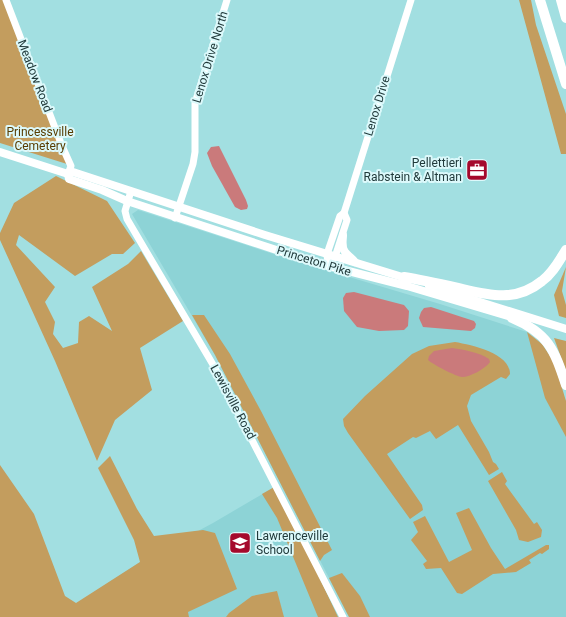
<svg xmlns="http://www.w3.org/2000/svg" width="566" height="617" font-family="Roboto,sans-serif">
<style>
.built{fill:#8dd3d6}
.green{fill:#c39d5e}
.water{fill:#ca7a7b}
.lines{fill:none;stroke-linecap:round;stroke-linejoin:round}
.minor{stroke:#fff;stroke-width:7}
.major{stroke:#fff;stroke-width:8}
.highway{stroke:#fff;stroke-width:10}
.labels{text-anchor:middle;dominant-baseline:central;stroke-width:4;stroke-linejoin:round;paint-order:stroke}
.street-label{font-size:12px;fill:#213a3b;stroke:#dcf9fb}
.park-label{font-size:12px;fill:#583c01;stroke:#dcf9fb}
.poi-label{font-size:12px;fill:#213a3b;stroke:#dcf9fb;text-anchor:end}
</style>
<rect width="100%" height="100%" fill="#a2dfe1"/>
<g class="built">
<path d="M138,210L292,260L440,304L527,332L566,401V617H349L215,355L132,214Z"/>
<path d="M276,486L338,617H62L76,604L140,562L213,523Z"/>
</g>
<g class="green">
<path d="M0,0H4L67,164L0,143Z"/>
<path d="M519,0H531L536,25L566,114V154H561Z"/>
<path d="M56,176L107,201L135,243L123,254H112L75,276L19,235L16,245L55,287L45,302L55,322L53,334L63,348L78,343L79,322L89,316L112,331L92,287L128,264L141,251L183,321L140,348L152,390L115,420L97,461L55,361L0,240V233L14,203Z"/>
<path d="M566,267L562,291L566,305V318L559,316L554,295Z"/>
<path d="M192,315H204L230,354L261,411L332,550L324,555L320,561L215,355Z"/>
<path d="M527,332L542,344L554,362L566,401V437L545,398Z"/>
<path d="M554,338L566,341V371Z"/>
<path d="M455,342C472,345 510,353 510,374L506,379L501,377L471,395L467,406L471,421L489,452L493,462L496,464L499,469L489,475L458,425L436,439L430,431L416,438L413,437L387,454L422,505L423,510L410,519L348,433L344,426L343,419L365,396L412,354L429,346Z"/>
<path d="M110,456L137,509L154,536L203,530L215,533L237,589L188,612L189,617H0V465L34,514L65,596L76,603L140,562L134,540L98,468Z"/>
<path d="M502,472L507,481L505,484L534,524L537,522L542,530L541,537L528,542L519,540L516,530L488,481Z"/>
<path d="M276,486L338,617H318L277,518L262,494Z"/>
<path d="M469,508L491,548L505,569L546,545H549V549L542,554L540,553L529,560L531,563L516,572L493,574L462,594L457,593L441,568L426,569L423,564L427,561L411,540L418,532L413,522L425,516L449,562L472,550L456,513Z"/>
<path d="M342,573L360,596L370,617H349L329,578Z"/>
<path d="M277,591L284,617H226L229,613L252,596Z"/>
</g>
<g class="water">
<path d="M219,146L246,200L248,206L247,209L241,210L235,207L212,166L207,153L211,147Z"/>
<path d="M354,292L404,305L409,311L408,326L404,330L379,331L357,327L344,311L343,298L346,293Z"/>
<path d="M431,307L474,321L476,324L475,328L471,331L423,327L419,318L421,312L424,308Z"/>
<path d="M452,348C465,350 478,352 489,359L490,362C485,369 470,377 462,377C457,377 432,364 428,360L429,356L434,351Z"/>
</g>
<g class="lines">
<g class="minor">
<path d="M6,0L62,146L71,166L68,174"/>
<path d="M131,191L125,211L127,219L215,368L343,617"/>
<path d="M175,218L193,164L195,152V103L227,0"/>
<path d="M332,261L335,257L347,220L344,213"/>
<path d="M328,266L327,254L340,216L344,213L411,0"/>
</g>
<g class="major">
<path d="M0,152L68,174L73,172L265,235L409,279"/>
<path d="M68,174L69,179L102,190L127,201L313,262L407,286L518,319"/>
<path d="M343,235C343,240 341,247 345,252C348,256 351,257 355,262"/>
<path d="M429,286L566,329"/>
</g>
<g class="highway">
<path d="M540,0L566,84"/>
<path d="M561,0L566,18"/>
<path d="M404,277C422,280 440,284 458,288C488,295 515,303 542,281C553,273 559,261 566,250"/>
<path d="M512,318C548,333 554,349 566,385"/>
</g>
</g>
<defs>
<g id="office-square" transform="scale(1.15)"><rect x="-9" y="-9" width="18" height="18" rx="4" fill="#a5092c" stroke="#dcf9fb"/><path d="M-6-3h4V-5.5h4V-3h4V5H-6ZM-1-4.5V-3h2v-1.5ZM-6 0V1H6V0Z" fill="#fff"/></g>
<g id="school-square" transform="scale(1.15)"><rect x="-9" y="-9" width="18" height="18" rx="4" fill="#a5092c" stroke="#dcf9fb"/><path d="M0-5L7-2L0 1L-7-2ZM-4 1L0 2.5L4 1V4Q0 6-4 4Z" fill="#fff"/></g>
</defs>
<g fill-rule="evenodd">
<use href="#office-square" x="477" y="170"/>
<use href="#school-square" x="240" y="543"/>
</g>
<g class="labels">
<g class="street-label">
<text transform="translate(210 57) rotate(-73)">Lenox Drive North</text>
<text transform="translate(35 76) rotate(69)">Meadow Road</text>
<text transform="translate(377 106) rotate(-73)">Lenox Drive</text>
<text transform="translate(314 261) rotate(17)">Princeton Pike</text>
<text transform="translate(233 402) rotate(62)">Lewisville Road</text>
</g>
<g class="park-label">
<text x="40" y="132">Princessville<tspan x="40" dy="14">Cemetery</tspan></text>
</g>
<g class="poi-label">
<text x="462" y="163">Pellettieri<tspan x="462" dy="14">Rabstein &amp; Altman</tspan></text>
<text x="256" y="536" text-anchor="start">Lawrenceville<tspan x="256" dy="14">School</tspan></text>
</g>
</g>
</svg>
